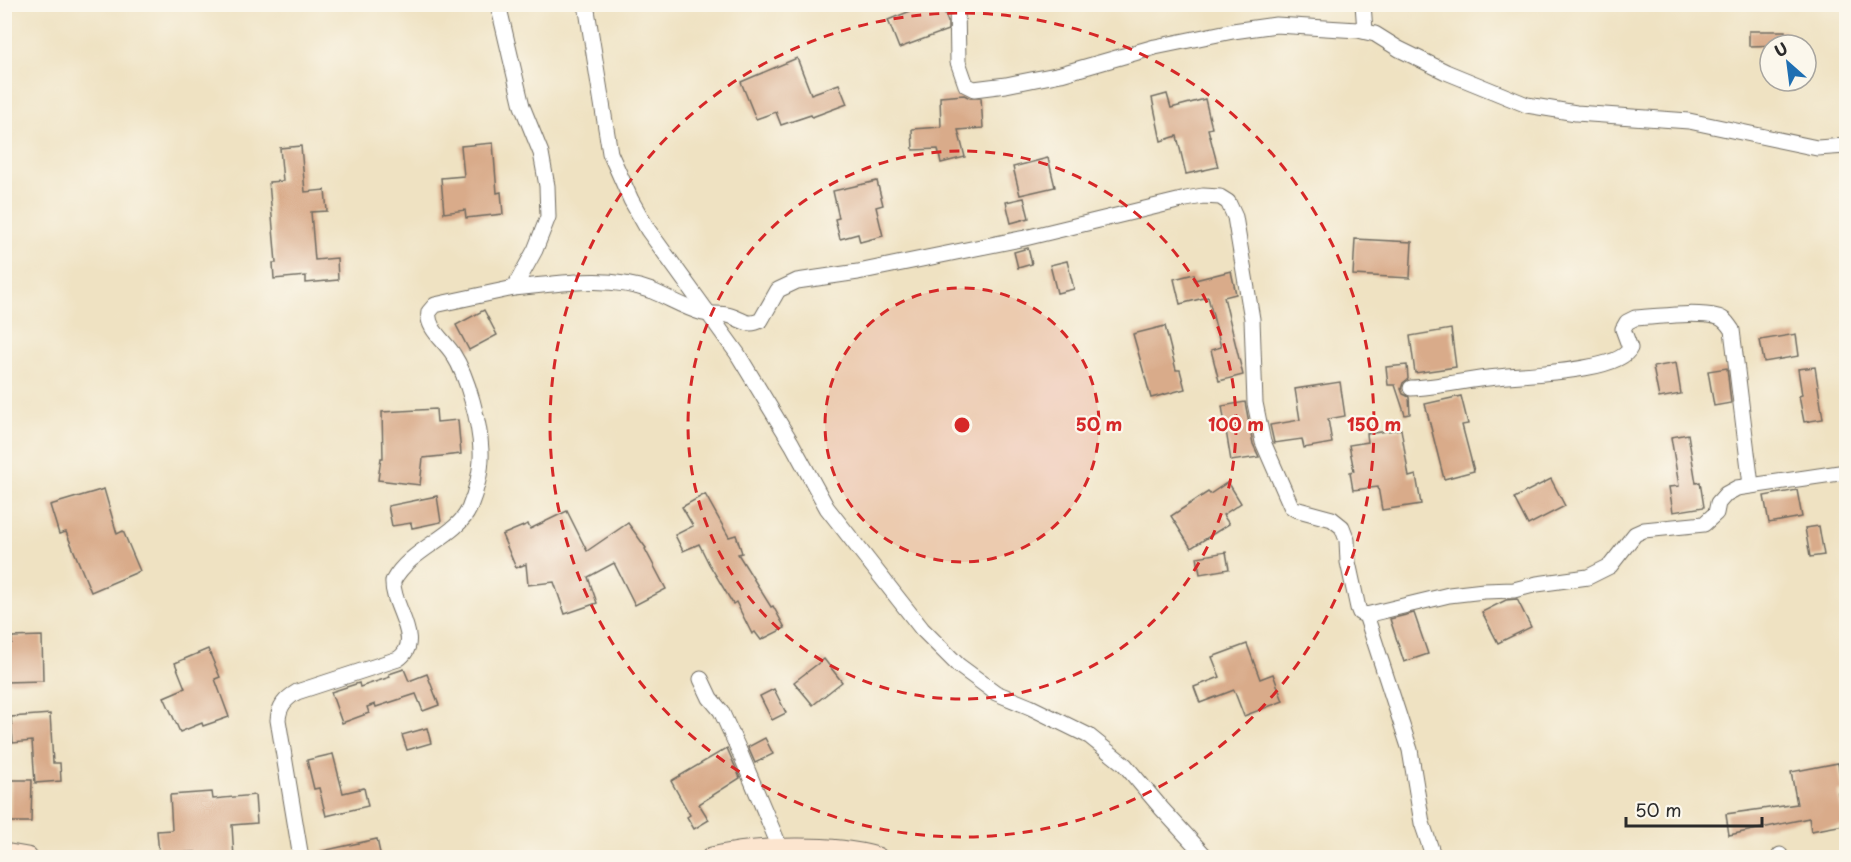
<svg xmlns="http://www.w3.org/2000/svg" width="1851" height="862" font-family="'Playpen Sans',sans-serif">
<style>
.building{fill:#d9ab8a}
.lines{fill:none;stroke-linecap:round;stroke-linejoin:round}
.street-casing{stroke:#706b60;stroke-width:17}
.secondary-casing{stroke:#706b60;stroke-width:23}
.street{stroke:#fff;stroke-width:15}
.secondary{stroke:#fce5cf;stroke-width:21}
.ring{fill:none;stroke:#d62828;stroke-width:3;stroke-dasharray:10 8}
.centre{fill:#d62828;stroke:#fbf7ec;stroke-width:3}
.ring-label{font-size:18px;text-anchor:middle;font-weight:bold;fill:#d62828;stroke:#fbf7ec;stroke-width:4.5;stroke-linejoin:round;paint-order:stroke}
</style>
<rect width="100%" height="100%" fill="#fbf7ec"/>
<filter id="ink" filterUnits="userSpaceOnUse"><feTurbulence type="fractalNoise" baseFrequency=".0167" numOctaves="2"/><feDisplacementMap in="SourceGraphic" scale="12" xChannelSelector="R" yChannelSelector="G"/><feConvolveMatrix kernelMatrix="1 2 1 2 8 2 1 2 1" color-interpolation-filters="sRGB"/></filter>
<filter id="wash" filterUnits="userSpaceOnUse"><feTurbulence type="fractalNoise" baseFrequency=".008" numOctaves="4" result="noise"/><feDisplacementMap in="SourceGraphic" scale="24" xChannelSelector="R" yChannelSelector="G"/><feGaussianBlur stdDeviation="1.35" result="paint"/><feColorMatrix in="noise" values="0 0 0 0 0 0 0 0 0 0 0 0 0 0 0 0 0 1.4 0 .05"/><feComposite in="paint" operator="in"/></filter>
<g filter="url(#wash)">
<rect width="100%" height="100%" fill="#efe2c2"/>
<g id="blocks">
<g class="building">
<path d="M928,4H941L948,22V30L899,48L888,20Z"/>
<path d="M1749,31H1785V45L1749,46Z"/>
<path d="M797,58L811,94L839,84L847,104L812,117L811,115L781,125L776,112L756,119L741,82Z"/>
<path d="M1167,94L1171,108L1205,99L1212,128L1208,129L1218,167L1186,174L1177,136L1161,141L1152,98Z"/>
<path d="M964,95L970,98H981L983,128L958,130L965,157L941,163L938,149L913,150L912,129L941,127L940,97Z"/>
<path d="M493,143L497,193L501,192L503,214L466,218L465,210L444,213L441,178L464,176L461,146Z"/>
<path d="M301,146L305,192L325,190L327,211L311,212L315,260L337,258L338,280L306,283V276L274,279L273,263H276L269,182L283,181L280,148Z"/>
<path d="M1048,158L1055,187L1020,195L1013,167Z"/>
<path d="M877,181L883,205L876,207L883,236L860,242L858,234L840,239L835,219L839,218L833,191Z"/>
<path d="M1024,198L1029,218L1011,223L1006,202Z"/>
<path d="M1355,239L1412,242L1410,278L1353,275Z"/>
<path d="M1028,248L1032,264L1018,268L1014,252Z"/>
<path d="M1067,261L1074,289L1057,293L1050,265Z"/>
<path d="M1231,271L1236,294L1224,297L1243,375L1219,381L1211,350L1221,347L1208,297L1180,304L1174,279L1194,274L1195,280Z"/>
<path d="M484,310L497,335L469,350L456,325Z"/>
<path d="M1165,326L1176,370H1180L1185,389L1151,398L1133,334Z"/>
<path d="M1451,329L1456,367L1415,373L1410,336Z"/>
<path d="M1796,334L1799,356L1764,362L1760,340Z"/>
<path d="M1676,363L1681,394L1659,398L1653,367Z"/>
<path d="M1407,365L1408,379L1403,383L1401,389L1403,394L1409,397L1410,414L1405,415L1395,385H1388L1386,367Z"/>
<path d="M1815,367L1823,419L1804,422L1799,396L1802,395L1798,369Z"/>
<path d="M1727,368L1731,403L1714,406L1708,371Z"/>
<path d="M1340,382L1345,416L1328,419L1332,443L1304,448L1302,439L1274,443L1270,425L1300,420L1295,389Z"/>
<path d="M1461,396L1468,424L1462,425L1474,471L1444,479L1425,404Z"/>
<path d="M1245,402L1253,444L1259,457L1231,461L1222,406Z"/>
<path d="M436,409L437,422L458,420L461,454L423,458L420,485L378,480L381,458H383L382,412Z"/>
<path d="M1401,429L1409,477L1416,475L1421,504L1382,510L1378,487L1353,490L1350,472L1354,471L1349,445L1368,442L1367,434Z"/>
<path d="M1688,434L1696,483L1700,482L1704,507L1673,512L1669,487L1679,486L1671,437Z"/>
<path d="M1551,479L1565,506L1528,525L1514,498Z"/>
<path d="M1228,482L1241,503L1223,515L1229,524L1191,548L1171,516L1208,492L1210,494Z"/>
<path d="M104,489L117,534L123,531L140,571L91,592L66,532L59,534L50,505Z"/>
<path d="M1797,490L1802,517L1769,523L1764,496Z"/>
<path d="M705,494L729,537L736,535L742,553L738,554L771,607L773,606L785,628L761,640L755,632L752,634L736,602L733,604L709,564L699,544L683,551L675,535L693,526L682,507Z"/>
<path d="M437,496L441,522L412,528L411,523L392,526L388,506Z"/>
<path d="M567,511L587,551L628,523L646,548L645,549L666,589L635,605L614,563L588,577L597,603L565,614L554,582L528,585L526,564L516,568L502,535L528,524L530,529Z"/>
<path d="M1819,526L1824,555L1810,557L1805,528Z"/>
<path d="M1226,552L1229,569L1200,574L1197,557Z"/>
<path d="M1517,599L1531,627L1498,643L1482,612L1506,600Z"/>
<path d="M1414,613L1428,654L1404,662L1390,619Z"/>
<path d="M42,636L43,681L4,682V644L12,643V637Z"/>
<path d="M1247,644L1260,679L1273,674L1283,701L1244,716L1234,690L1200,703L1194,687L1220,677L1212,657Z"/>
<path d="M208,649L220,677L215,679L229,717L203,726L202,723L180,732L164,697L185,688L175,663Z"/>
<path d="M824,659L842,682L813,705L794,682Z"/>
<path d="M404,669L409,681L427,674L439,705L423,711L416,694L376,707L375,704L367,707L369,713L342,723L331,692L359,683L360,687L390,677L389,674Z"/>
<path d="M774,689L786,713L772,720L760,696Z"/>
<path d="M50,714L53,763H60L61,781L35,783L32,741L13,743L11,717Z"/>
<path d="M427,728L431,743L407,750L402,735Z"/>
<path d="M765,738L773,754L755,763L748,747Z"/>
<path d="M727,748L740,778L699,804L709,820L694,829L687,817L690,815L671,781Z"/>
<path d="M333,754L343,793L364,788L368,806L326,816L319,788L314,789L307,760Z"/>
<path d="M1838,763L1843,791L1838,792L1844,825L1811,831L1809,818L1729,835L1726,814L1797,804L1791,772Z"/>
<path d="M11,780H32L31,822H10Z"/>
<path d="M212,792L213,799L255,795L257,823L232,825L234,858H195V852L159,854L157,831L172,830L170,795Z"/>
<path d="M377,839L381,858H322V851Z"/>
</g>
</g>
</g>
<g filter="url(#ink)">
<use href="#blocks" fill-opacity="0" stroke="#706b60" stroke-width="1.5"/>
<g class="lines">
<g class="street-casing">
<g id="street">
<path d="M586,4L610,153L631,200L648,230L737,353L792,444L827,508L922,629L958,665L996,693L1030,707L1089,736L1125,765L1162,809L1207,858"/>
<path d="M957,4L958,62L966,85L974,89L1006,85L1061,74L1155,47L1233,31L1276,25L1358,30L1375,34L1399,49L1446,72L1527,105L1576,113L1689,121L1817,148L1846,146"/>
<path d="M1363,4L1365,31"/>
<path d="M514,288C559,284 607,274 652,291C669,298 685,308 703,313C712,315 722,313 731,316C743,320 748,327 761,320L778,290L797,281L858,272L1025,238L1186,199L1203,196L1220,197L1228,202L1235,217L1252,319L1255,403L1263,442L1291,506L1295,509L1332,519L1342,527L1347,540L1348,562L1358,608L1360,613L1366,615L1449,595L1484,591L1514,590L1537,584L1588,577L1610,566L1635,534L1644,530L1704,524L1716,513L1718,503L1726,494L1737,488L1846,472"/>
<path d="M1411,388C1440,387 1469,379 1498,377C1523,374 1620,372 1630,348L1623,329L1627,322L1635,318C1661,317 1692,311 1718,317C1725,319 1728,324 1732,330L1751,485"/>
<path d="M1366,615L1410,750L1422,823L1434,858"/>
<path d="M701,679L710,698L721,711L738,748L781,850"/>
<path d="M1780,855L1781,858"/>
<path d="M301,858L278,720C279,706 285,699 297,692L398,659C425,641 391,606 393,581C410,549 457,536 469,509C476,492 482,469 481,451C480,424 468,377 453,354C445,341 426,328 429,312L435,305L444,303L514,288L535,250L548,217L547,186L541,153L522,106L498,4"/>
</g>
</g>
<g class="secondary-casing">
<g id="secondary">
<path d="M4,854L27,858"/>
<path d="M712,858C759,847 832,845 877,858"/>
</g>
</g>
<use href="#street" class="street"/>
<use href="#secondary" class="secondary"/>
</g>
</g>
<circle cx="962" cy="425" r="137" fill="#d62828" fill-opacity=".12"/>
<g class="ring">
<circle cx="962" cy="425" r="137"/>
<circle cx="962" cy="425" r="274"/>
<circle cx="962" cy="425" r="412"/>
</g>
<circle cx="962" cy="425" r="9" class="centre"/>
<g class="ring-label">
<text x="1099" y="431">50 m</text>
<text x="1236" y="431">100 m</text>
<text x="1374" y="431">150 m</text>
</g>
<rect width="1851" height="862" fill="none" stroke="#fbf7ec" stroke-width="24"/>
<g transform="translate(1788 63) rotate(332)"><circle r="28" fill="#fbf7ec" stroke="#a8a59f" stroke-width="1.5"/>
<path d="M0-4.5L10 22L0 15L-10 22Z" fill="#1f6fb2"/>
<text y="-9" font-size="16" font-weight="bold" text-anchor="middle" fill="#2b2b2b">U</text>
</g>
<path d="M1626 817v9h136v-9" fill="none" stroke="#2b2b2b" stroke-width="3"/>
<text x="1635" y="817" font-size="18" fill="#2b2b2b" stroke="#fbf7ec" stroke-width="4.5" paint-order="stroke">50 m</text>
</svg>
